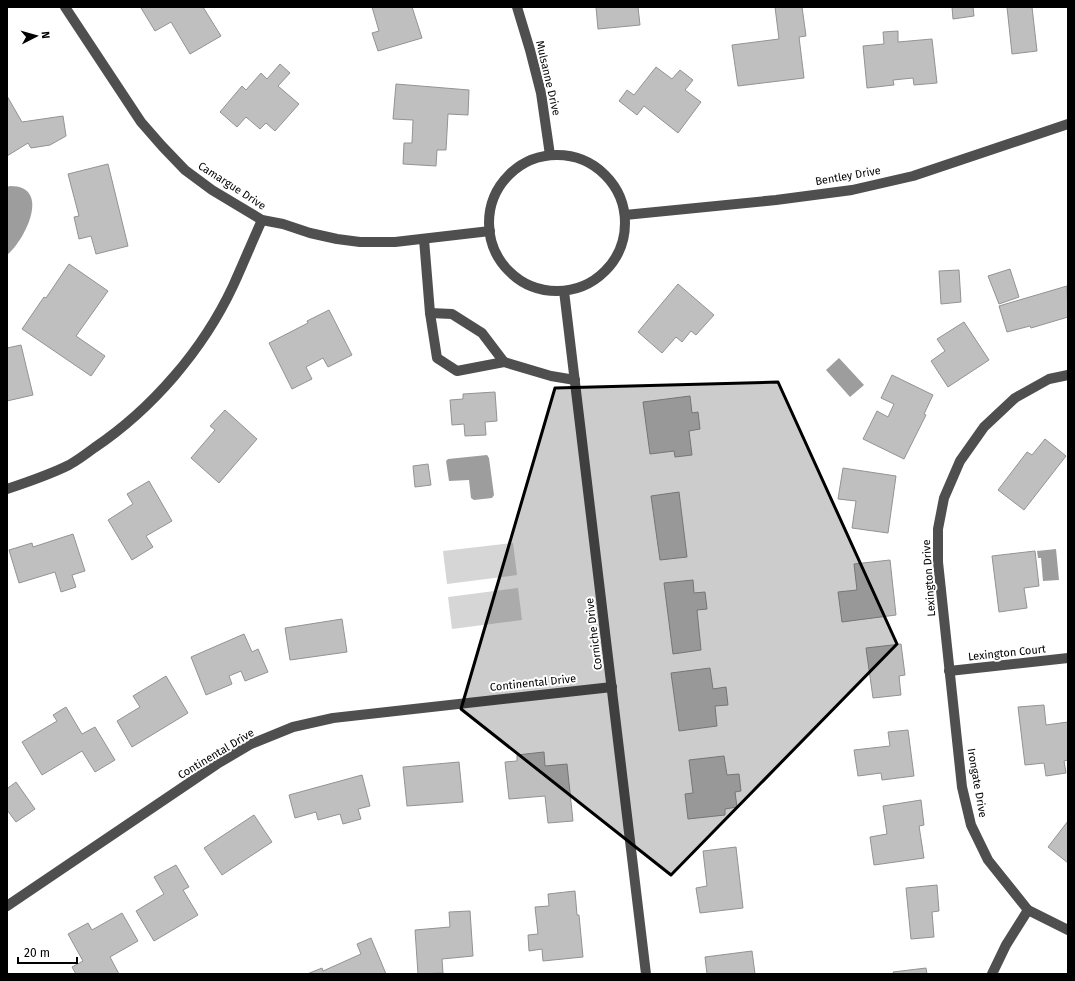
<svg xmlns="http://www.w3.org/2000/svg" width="1075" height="981" font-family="'Fira Sans',sans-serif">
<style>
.green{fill:#d6d6d6}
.water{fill:#9d9d9d}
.building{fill:#bfbfbf;stroke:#939393}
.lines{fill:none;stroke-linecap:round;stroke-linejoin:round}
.minor{stroke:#4f4f4f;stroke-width:10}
.marked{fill:#000;fill-opacity:0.2;stroke:#000;stroke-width:3;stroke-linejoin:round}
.labels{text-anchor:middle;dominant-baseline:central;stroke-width:4;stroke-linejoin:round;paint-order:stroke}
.street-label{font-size:11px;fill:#000;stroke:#fff}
</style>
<rect width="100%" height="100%" fill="#fff"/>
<g class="green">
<path d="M513,543L517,575L447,584L443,551Z"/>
<path d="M518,588L522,620L452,629L448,597Z"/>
</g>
<g class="water">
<path d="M10,186C52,186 25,240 7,255V187Z"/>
<path d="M839,358L864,385L850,397L826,370Z"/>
<path d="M487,455L489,458L494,495L492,498L474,500L471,498L469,480L449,481L446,461L448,459Z"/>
<path d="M1056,549L1059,580L1043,581L1041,558H1038L1037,551Z"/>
</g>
<g class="building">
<path d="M144,7H203L221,36L190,54L171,22L155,31L141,8Z"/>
<path d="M372,7H412L422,38L378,51L372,33L379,31Z"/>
<path d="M596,7H638L640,25L598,29Z"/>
<path d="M775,7H802L806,36L799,37L804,78L738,86L732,45L779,39Z"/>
<path d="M952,7H973L974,16L953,19Z"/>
<path d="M1007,7H1032L1037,51L1012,54Z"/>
<path d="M898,31V42L932,39L937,83L914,85L913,78L893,80L894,85L867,88L863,46L884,44L883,32Z"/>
<path d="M280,64L290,73L278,86L299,104L275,131L266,123L260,129L246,117L237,127L220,112L242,86L246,90L261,73L267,79Z"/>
<path d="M656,67L672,79L680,70L693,80L685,90L701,102L678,133L644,106L637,115L619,101L627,90L634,95Z"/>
<path d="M396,84L469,90L468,115L448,114L446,150H437L436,166L403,164L404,143H412L413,120L393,119Z"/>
<path d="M7,96L22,122L63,116L66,136L50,145L31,148L28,143L7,156Z"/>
<path d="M108,164L128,246L96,254L91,236L79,239L74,217L79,216L68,174Z"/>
<path d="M69,264L108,291L76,336L105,356L91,376L22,329L44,297L46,298Z"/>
<path d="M1010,269L1019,297L999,304L988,276Z"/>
<path d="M959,270L961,302L941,304L939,271Z"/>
<path d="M678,284L714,315L696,335L691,331L682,342L676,337L662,353L638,332Z"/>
<path d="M1067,286L1068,317L1031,328L1030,326L1007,332L999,306Z"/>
<path d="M329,310L352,355L328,367L323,358L306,367L312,379L292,389L269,343L308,323L307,321Z"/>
<path d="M964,322L989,360L948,387L931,361L945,351L937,339Z"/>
<path d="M21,345L33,395L7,401V348Z"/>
<path d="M892,375L933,395L924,414L926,415L904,459L863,439L877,411L888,417L894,404L881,398Z"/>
<path d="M495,392L497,421L485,422L486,435L465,436L464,424L452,425L450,400L463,399V394Z"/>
<path d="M690,396L692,413L698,412L700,429L689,431L692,455L675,457L674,451L650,454L643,402Z"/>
<path d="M225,410L257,439L219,483L191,458L215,430L210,426Z"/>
<path d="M1045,439L1066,456L1024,510L998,490L1027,452L1032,455Z"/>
<path d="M428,464L431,485L415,487L413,466Z"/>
<path d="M843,468L896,476L888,533L852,528L856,501L838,499Z"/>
<path d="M149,481L172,521L146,536L153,547L132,560L108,520L133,504L127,494Z"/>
<path d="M679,492L687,557L660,560L651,496Z"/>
<path d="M73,534L85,571L72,575L76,587L61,592L55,572L19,583L9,550L32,543L33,547Z"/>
<path d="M1035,551L1039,586L1024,588L1027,608L999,612L992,556Z"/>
<path d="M890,560L896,615L842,622L838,592L857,590L854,564Z"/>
<path d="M693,580L694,593L705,592L707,609L697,610L701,650L673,654L664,583Z"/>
<path d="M342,619L347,652L290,660L285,628Z"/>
<path d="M244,634L252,652L258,649L268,672L245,681L241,671L229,676L232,684L206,695L191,657Z"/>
<path d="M901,644L905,675L899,676L901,695L873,698L866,648Z"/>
<path d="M710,668L713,689L726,687L728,705L715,706L717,726L679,731L671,673Z"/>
<path d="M166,676L188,713L132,747L117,721L140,707L133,696Z"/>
<path d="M1044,705L1046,725L1068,722V760L1064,761L1066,773L1046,776L1044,763L1025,765L1018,707Z"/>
<path d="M66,707L82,734L95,727L115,760L95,772L82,751L42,775L22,742L57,721L53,715Z"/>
<path d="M908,730L914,776L882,780L881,773L858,776L854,750L890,746L888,732Z"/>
<path d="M544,752L545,766L567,764L573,821L548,823L545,796L509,799L505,762L517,761V755Z"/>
<path d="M724,756L727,775L739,774L741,791L735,792L737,807L725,809V815L688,819L685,794L693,793L689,760Z"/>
<path d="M459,762L463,802L407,806L403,767Z"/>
<path d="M362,775L370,806L358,809L361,819L343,824L340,814L318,820L316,812L295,818L289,795Z"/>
<path d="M16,782L35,809L16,822L7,810V787L8,788Z"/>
<path d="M921,800L924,825L919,826L924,858L874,865L870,837L887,834L883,806Z"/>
<path d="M254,815L272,842L222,875L204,848Z"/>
<path d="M1068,821V863L1048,847Z"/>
<path d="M736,847L743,908L700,913L696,888L707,886L703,851Z"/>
<path d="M176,865L189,887L183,890L198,915L154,941L136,911L164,894L154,877Z"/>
<path d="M937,885L939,911L932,912L934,937L911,939L906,888Z"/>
<path d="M575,891L577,915H579L583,957L543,961L542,949L529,951L528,935L538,934L535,907L549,906L548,894Z"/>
<path d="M470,911L473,956L442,959L443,973L418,974L415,930L450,927L449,912Z"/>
<path d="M122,913L138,941L110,957L119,974H76L72,967L83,961L68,934L88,923L92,930Z"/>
<path d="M371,938L386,974H307L322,968L323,971L361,954L357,944Z"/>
<path d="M752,951L755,974H707L705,957Z"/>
<path d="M926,968L927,974H894L893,972Z"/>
</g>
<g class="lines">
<g class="minor">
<path d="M65,7L141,122L162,146L185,170L212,190L262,220L283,224L310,233L337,239L360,242H395L490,231"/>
<path d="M517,7L530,50L541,93L550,155"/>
<circle cx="557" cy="223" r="68"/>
<path d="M625,215L776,200L852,190L913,176L1068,124"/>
<path d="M424,239L430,313L437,358L457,371L504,362L551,376L575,380"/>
<path d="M564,291L646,974"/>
<path d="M430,313L452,314L482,333L504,362"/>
<path d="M1068,375L1049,379L1015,398L984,427L960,461L944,498L938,529V562L962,787L971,825L988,860L1028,910L1068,930"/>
<path d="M7,489C28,482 49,475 69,465C78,460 86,454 94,448C152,409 203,350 233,286C243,264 252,242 262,220"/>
<path d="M949,671L1068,658"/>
<path d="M7,906L217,764L251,744L293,727L333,718L612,687"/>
<path d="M992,974L1006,945L1028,910"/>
</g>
</g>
<path class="marked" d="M778,382L897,644L671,875L461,709L555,388Z"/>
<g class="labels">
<g class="street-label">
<text transform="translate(548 78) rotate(77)">Mulsanne Drive</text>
<text transform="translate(848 176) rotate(-10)">Bentley Drive</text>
<text transform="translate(232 186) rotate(33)">Camargue Drive</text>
<text transform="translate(929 578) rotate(-94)">Lexington Drive</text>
<text transform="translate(594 634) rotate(-97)">Corniche Drive</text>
<text transform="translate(1007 653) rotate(-6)">Lexington Court</text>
<text transform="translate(533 683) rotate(-6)">Continental Drive</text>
<text transform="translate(216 754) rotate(-31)">Continental Drive</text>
<text transform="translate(977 783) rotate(80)">Irongate Drive</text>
</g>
</g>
<rect width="1075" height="981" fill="none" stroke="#000000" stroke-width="16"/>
<g transform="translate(36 36) rotate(84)" stroke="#ffffff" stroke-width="3" paint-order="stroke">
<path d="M0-3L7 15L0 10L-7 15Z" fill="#000000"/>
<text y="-6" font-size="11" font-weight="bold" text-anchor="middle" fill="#000000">N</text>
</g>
<path d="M18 957v6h59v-6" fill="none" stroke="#000000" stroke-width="2"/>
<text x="24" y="957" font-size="12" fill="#000000" stroke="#ffffff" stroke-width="3" paint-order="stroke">20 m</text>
</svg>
